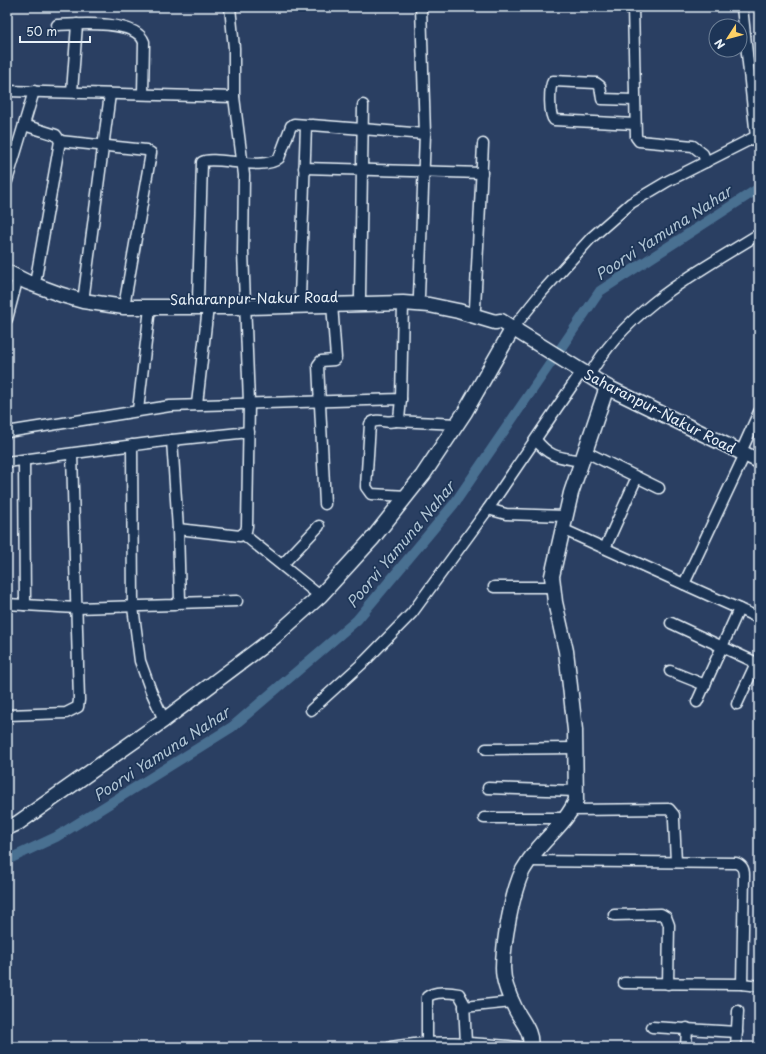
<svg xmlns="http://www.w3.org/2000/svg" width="766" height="1054" font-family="'Playpen Sans',sans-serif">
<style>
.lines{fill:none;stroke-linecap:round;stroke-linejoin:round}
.canal{stroke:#496f91;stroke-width:10}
.street-casing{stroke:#e8f1f8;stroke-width:13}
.secondary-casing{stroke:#e8f1f8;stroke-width:17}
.street{stroke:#1d3557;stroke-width:10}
.secondary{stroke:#1d3557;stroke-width:14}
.labels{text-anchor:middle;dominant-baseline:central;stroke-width:3.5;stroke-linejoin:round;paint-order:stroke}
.street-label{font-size:14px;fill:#e8f1f8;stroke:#1d3557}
.water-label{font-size:15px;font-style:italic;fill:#b0c4d4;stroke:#1d3557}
</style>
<rect width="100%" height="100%" fill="#2a3f62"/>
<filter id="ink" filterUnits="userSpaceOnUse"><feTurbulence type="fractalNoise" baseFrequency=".025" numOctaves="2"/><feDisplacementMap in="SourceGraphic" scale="8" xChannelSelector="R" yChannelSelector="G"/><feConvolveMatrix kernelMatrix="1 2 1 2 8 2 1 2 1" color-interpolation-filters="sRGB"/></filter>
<g filter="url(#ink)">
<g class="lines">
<path class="canal" d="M7,860L56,837L232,727L357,620L454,504L600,291L759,188"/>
<g class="street-casing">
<g id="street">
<path d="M633,7L636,137L639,141L693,146L703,154L706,162"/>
<path d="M742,7L756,137"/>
<path d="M57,25C77,24 136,19 144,42L143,94"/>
<path d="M7,91L234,97"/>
<path d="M72,92L77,24"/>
<path d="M634,100L602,99L600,86L596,83L553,81C549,87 549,115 554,120L635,124"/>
<path d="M24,125L56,135L60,141L36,278"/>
<path d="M60,141L146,150L151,153L125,301"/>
<path d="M304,168L482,173"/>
<path d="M7,181L34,91"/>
<path d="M84,294L110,94"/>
<path d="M360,296L363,105"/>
<path d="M419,296L425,134L421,7"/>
<path d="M300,298L306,126L312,125L425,134"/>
<path d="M198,300L202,162C214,155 264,172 279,158L291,126L294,124L308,125"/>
<path d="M475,308L483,144"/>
<path d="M7,319L18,277"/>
<path d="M513,328L542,292L591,238L631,203L668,181L759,135"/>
<path d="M589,376C626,309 696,273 759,234"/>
<path d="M401,399L399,419C390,426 378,416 370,424L366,487L371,494L407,496"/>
<path d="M197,404L208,307"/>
<path d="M138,410L150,308"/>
<path d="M396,421L457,424"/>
<path d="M7,432L170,406L401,399L403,303"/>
<path d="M536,440C550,458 560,457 581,461"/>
<path d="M132,445L133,607L140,661L151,691L164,720"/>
<path d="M584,451L659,488"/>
<path d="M741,452L759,412"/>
<path d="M24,460L25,605"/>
<path d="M7,462L172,440L249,432"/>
<path d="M325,504L318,365L321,361L334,360L336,358L332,304"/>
<path d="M488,509L506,514L565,516"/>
<path d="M178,529L240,536L246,531L247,526L249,402L243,252L244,175L234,97V48L230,7"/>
<path d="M562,529L759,618"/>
<path d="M243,534L320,596"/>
<path d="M605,548L637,477"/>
<path d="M282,565L319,526"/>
<path d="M684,584L745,454"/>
<path d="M494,587H552"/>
<path d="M177,603L237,601"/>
<path d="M7,604L76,608L174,605L180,601L178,529L172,440"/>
<path d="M671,623L759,664"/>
<path d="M670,671L705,685"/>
<path d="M697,702L739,609"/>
<path d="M737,704L756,663"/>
<path d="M311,710L365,661L412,613L488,509L582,371"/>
<path d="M7,715L66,713L78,707L79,700L72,454"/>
<path d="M486,749L575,748"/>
<path d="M488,788L576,791"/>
<path d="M572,810L669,809L674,815V820L676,862"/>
<path d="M484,818H565"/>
<path d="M529,861L736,863C742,865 744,869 744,875L742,984"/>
<path d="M614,915L661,914L666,917L669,925L668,984"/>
<path d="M624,983L742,984L759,986"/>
<path d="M464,1007L512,1002"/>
<path d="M652,1027L737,1032"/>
<path d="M427,1043V997C434,991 450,992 459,994L464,1003L466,1043"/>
<path d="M391,1047C433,1039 476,1043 519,1047"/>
<path d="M686,1047L687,1028"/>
<path d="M736,1047L738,1011"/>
</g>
</g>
<g class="secondary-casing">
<g id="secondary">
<path d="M7,272L27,282L62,295L83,301L124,307H246L403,303L429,305L458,311L495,322L501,321L607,387L759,461"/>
<path d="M7,828L18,823L164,720L272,639L320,596L373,538L423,475L465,412L513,328"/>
<path d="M530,1047C533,1032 521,1021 515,1008C509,996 503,982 503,968C503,944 512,892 523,870C527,863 532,856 537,850C550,834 568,820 576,800L575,730L566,651L555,602L552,576L571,493L607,387"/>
</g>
</g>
<use href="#street" class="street"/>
<use href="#secondary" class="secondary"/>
</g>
</g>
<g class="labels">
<g class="street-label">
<text transform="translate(254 298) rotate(-1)">Saharanpur-Nakur Road</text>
<text transform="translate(660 411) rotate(27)">Saharanpur-Nakur Road</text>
</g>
<g class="water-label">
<text transform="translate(663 232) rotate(-33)">Poorvi Yamuna Nahar</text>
<text transform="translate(400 544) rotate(-50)">Poorvi Yamuna Nahar</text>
<text transform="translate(161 753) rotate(-33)">Poorvi Yamuna Nahar</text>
</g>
</g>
<rect width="766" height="1054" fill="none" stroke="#1d3557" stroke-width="24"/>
<rect x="12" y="12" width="742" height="1030" fill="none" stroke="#e8f1f8" stroke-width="1.5" filter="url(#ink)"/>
<g transform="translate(728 38) rotate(234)"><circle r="19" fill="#1d3557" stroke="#6e8097"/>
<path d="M0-3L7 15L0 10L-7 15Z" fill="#ffd166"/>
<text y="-6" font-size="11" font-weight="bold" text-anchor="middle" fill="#e8f1f8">N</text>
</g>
<path d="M20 36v6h70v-6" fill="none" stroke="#e8f1f8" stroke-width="2"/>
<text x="26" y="36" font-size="12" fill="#e8f1f8" stroke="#1d3557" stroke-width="3" paint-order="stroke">50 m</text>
</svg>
